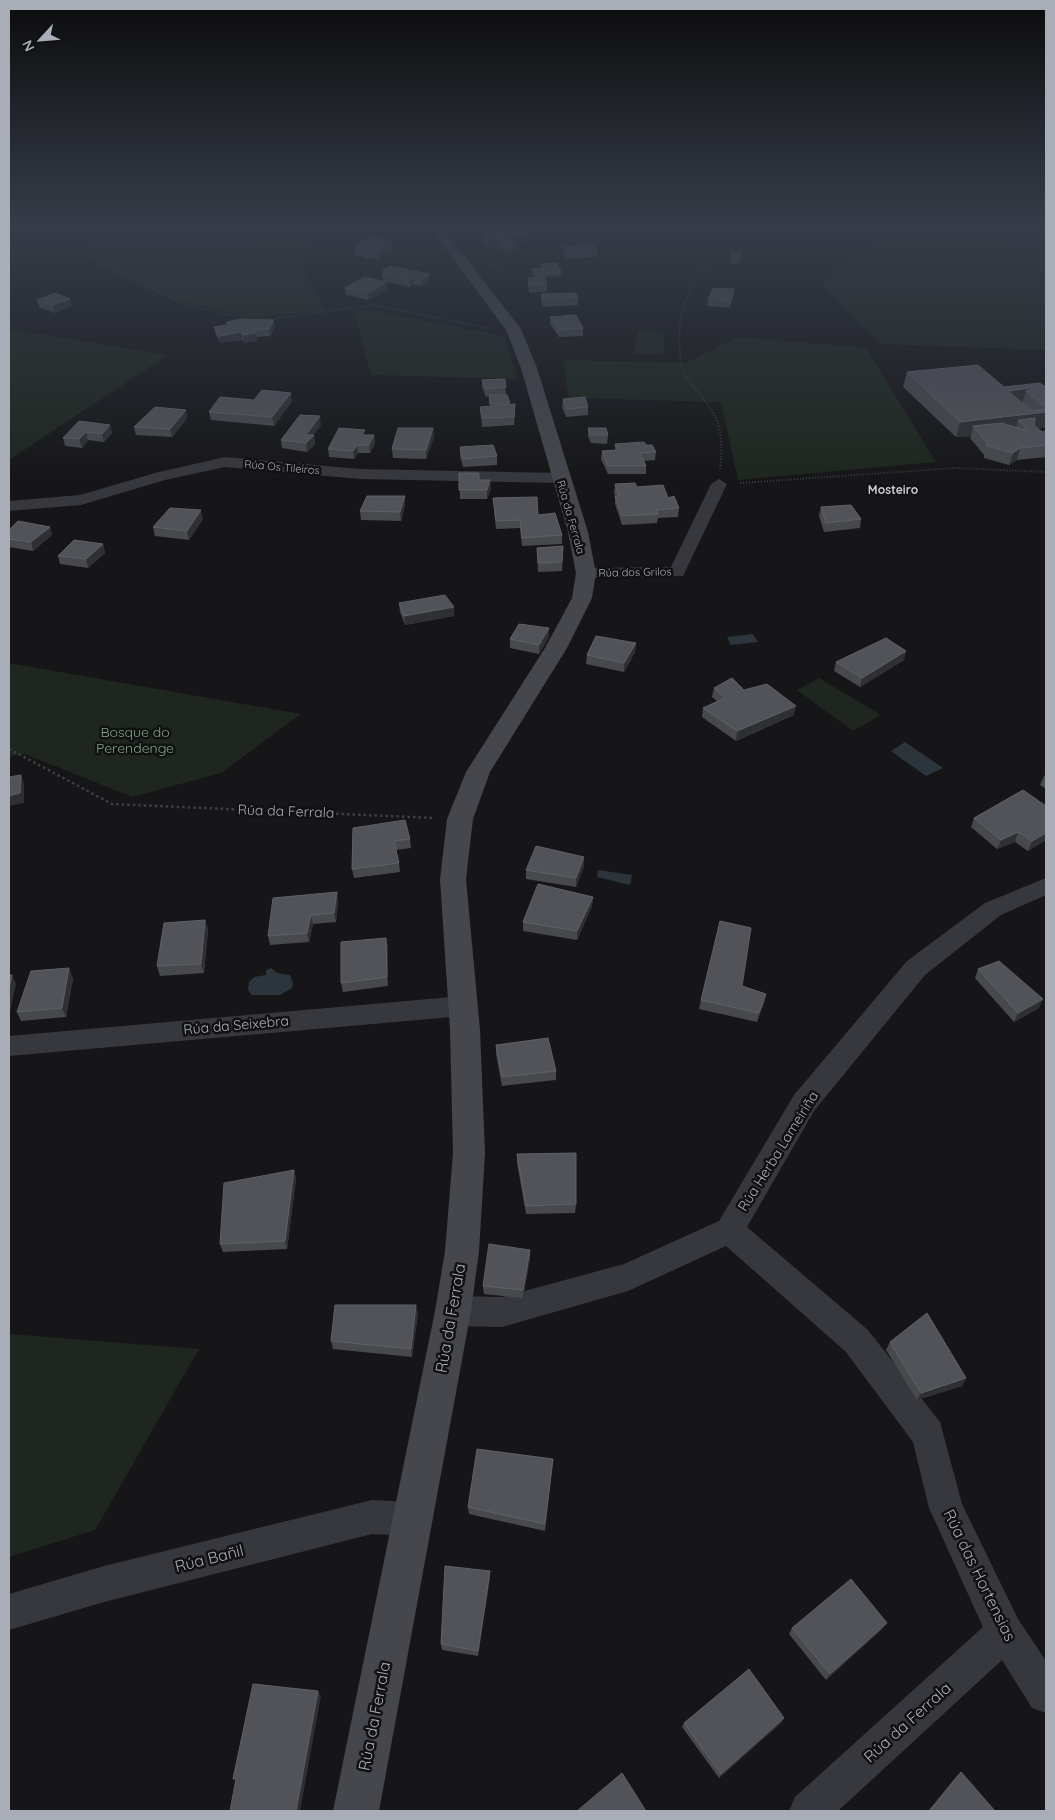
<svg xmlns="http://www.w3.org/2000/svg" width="1055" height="1820" font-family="Quicksand,sans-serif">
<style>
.green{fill:#1e261f}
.water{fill:#2c353c}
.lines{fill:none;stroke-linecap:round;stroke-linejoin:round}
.path-far1{stroke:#3d3f44;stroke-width:2;stroke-dasharray:1 2;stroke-linecap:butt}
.path{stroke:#3d3f44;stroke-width:2.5;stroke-dasharray:2.5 3;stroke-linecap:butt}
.street{fill:#37383d;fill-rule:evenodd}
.secondary{fill:#45474d;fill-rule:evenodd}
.wall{fill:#47494d}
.shaded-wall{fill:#2f3033}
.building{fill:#525359;stroke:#5f6168}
.labels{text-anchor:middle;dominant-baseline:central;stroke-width:5;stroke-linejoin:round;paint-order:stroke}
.far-street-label{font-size:11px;fill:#a8adb8;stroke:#111113}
.far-neighbourhood-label{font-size:12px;font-weight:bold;fill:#c9ccd4;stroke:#111113}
.park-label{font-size:14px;fill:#7fa381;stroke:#111113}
.street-label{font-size:14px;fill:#a8adb8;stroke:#111113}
.near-street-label{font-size:16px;fill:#a8adb8;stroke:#111113}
</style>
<rect width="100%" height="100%" fill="#161618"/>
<g class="green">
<path d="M91,226H318L302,267L326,311L252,317L174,300L98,266L85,239Z"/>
<path d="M894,226H1046V350L881,344L821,284Z"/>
<path d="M353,309L369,310L504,336L518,379L371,375Z"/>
<path d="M9,329L168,355L9,460Z"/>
<path d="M638,331L665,332L663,354H633Z"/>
<path d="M737,337L866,348L936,462L738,480L721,402L569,398L563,360L686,363Z"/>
<path d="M9,663L301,714L221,773L132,797L25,754L9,757Z"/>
<path d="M819,678L881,715L853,731L797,690Z"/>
<path d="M9,1334L199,1349L95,1530L9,1557Z"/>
</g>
<g class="water">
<path d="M753,634L758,642L731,645L727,637Z"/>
<path d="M905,742L943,768L926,776L891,751Z"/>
<path d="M598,870L632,875L630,885L597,877Z"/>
<path d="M271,968L277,973L290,975L293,983L292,988L280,995H251L248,989L249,982L254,977L266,975V970Z"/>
</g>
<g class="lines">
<g class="path-far1">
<path d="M690,226H704"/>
<path d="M704,227C715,271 694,272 683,308C679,322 679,340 680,354C681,380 704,395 715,416C723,433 722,451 720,469"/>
<path d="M72,249L77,241L78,226"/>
<path d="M9,255L72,249L183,304L223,314L273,319L372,305L487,328"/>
<path d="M490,265C544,257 593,231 648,226"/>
<path d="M740,483L956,468L1046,472"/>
</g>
<path class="path" d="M9,749L112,804L434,818"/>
<g class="street">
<path d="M225,457L360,469L560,473L568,478L560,483L360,479L225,467L165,480L81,505L9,511V501L80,495L155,473Z"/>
<path d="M719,479L727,484L683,576L586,578L580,577L577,573L580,569L586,568L671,567L711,484Z"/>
<path d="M1046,878V895L1001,915L925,975L814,1111L747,1227L868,1330L940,1422L962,1504L1018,1619L1046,1661V1713L1032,1708L1002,1660L838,1811H789L795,1797L983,1627L929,1508L913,1442L846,1352L726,1246L628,1291L502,1327L453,1326L442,1321L437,1311L442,1301L453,1296L502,1297L624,1264L719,1221L794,1095L907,961L985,903Z"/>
<path d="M463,996L472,999L476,1006L472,1013L463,1016L9,1056V1036Z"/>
<path d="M372,1500L412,1502L424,1507L429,1519L424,1531L412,1536L372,1534L104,1602L9,1630V1594L104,1566Z"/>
</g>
<path class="secondary" d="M429,226H441L521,329L537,368L588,532L596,573L592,598L567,648L490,772L473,819L466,879L480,1030L485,1153L479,1251L471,1311L379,1811H333L435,1311L445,1251L453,1153L450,1030L440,879L447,819L466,772L545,648L572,598L576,573L568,532L521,368L506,330Z"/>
</g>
<g class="wall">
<path d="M457,226H477L463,229Z"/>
<path d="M530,234L529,241L515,243L517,252L507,253L497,246L488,247L482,242V235Z"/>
<path d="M392,240L393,250L379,259H366L364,257L355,256L354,249Z"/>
<path d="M564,247L597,250L596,257L566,259L564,254Z"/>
<path d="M730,252H741L740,264H730Z"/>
<path d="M541,264L561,272V276L544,277L547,284V291L529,293L528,285V278L534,277L532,272V269L541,268Z"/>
<path d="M383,270L429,281L422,286L414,284L410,287L387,282V289L368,300L346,295L345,288L383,281L382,274H383Z"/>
<path d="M541,294L578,297V305L543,307L541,301Z"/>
<path d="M733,296L730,308L707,306L708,299Z"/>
<path d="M37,300L72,306L55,313L39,307Z"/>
<path d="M550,317L583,328V336L559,337L550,324Z"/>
<path d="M227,322L275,328L270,336L256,337L257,341L244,343L242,340L220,343L216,335L214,327L228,325Z"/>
<path d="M907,372L1004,387L1046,386V427L1037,428L1042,432L1046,431V457L1017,460L1009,465L984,458V455L970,438L971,436L956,437L903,387Z"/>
<path d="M505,379L506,395L510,403V405L515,412L514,425L482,427L481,415L480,407L490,406L489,396L486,397L482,387V380Z"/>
<path d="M563,399L588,407V415L566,417L562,407Z"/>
<path d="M254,400L292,401L274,426L211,420L209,412Z"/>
<path d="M187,418L172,437L136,435L134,427Z"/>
<path d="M110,425L112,433L104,442L88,440L82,448L65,446L63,438Z"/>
<path d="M321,425L313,435H314L315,444L307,452L282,448L281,440Z"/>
<path d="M433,428L434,437L426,459L393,458L392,449Z"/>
<path d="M588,428L608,435L607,444L591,443L588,437Z"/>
<path d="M365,435H374L375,444L370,453H358L354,459L329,457L328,449Z"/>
<path d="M615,444L646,445L656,452L655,460L644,461L646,466V474H608L601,459L602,451L615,450Z"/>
<path d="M460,447L497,456V465L463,467L460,456Z"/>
<path d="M459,473L479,480L491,488L487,499H460Z"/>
<path d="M615,484L637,487L668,498L679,508L678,517L658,518L657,523L622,525L615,504V496L614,492Z"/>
<path d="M493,498L562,535V544L522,546L520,528L496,529Z"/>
<path d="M405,504L401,521L361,520L360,511Z"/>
<path d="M821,507L861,519L860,528L824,532L819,516Z"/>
<path d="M203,519L189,540L155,536L153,527Z"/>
<path d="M50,527L52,535L33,551L9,547V530Z"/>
<path d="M103,544L105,553L88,568L60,564L58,556Z"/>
<path d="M563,546L562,571L538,572L537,548Z"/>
<path d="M399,603L454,616L405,625L400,612Z"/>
<path d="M549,637L539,654L510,648V639Z"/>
<path d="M636,643L635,652L624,672L586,664L587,655Z"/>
<path d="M906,651L904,660L860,687L834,671L836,662Z"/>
<path d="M714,688L744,690L794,715L736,741L702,717L703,708L717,701L712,697Z"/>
<path d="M1046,774V789L1040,785L1044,776Z"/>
<path d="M974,818L1046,840L1028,851L1015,842L997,849L971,827Z"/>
<path d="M353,828L410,839L411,848L396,850L399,863L400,872L354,878L352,869Z"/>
<path d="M584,857V866L576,887L526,879V870Z"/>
<path d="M593,897L592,906L577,940L523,931V922Z"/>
<path d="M338,901L336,922L313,924L309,942L270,945L268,936Z"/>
<path d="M205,920L208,929L204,973L160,976L157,966Z"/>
<path d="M386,938L388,948V986L343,992L341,983Z"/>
<path d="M978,969L1039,1008L1014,1022L975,978Z"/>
<path d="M73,978L66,1017L21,1021L17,1012Z"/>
<path d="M742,986L766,994L764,1003L757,1022L699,1009L701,1000Z"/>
<path d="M496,1045L556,1071V1080L502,1086L496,1054Z"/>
<path d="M517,1154L576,1204L575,1213L526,1214L517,1163Z"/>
<path d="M294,1170L296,1179L287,1249L223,1252L220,1244Z"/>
<path d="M530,1250V1259L523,1298L484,1294L483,1286Z"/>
<path d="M418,1313L412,1357L333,1349L331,1341Z"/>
<path d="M890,1342L966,1378L962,1386L917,1400L886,1350Z"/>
<path d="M553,1459L545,1531L469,1514L468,1507Z"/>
<path d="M490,1577L478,1656L442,1650L441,1644Z"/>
<path d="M792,1628L882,1629L826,1680L789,1634Z"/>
<path d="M684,1723H781L719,1778L682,1727Z"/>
<path d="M961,1772L995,1811H928L956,1777Z"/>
</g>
<g class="shaded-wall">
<path d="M463,226H477L463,229Z"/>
<path d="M530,234L529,241L507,244V237Z"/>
<path d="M496,239L497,246L488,247V240Z"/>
<path d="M392,240L393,250L379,259L378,252Z"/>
<path d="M517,245V252L507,253V246Z"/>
<path d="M429,274V281L422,286L421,279Z"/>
<path d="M413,277L414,284L410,287V280Z"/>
<path d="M386,282L387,289L368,300V293Z"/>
<path d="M70,299L72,306L55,313L53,305Z"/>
<path d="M274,320L275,328L270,336L269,329Z"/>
<path d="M241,332L242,340L220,343L219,336Z"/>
<path d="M256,333L257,341L244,343L243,335Z"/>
<path d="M1030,388L1028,393L1026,391L1022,404L1008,391Z"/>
<path d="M291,393L292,401L274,426L272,417Z"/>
<path d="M186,410L187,418L172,437L170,429Z"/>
<path d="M1046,412V427L1027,429L1018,420L1015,431L973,426L971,436L956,437L960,422Z"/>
<path d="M320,416L321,425L309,441L314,435L315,444L307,452L306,435Z"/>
<path d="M110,425L112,433L104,442L102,434Z"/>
<path d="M433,428L434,437L426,459V450Z"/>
<path d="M86,432L88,440L82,448L79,439Z"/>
<path d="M374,435L375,444L370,453L369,445Z"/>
<path d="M357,445L358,453L354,459L353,451Z"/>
<path d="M1020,448L1017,460L1009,465L1013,453Z"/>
<path d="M490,480L491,488L487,499V490Z"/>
<path d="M405,496V504L401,521L400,512Z"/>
<path d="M201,510L203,519L189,540L187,531Z"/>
<path d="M50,527L52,535L33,551L31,542Z"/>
<path d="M103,544L105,553L88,568L86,559Z"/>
<path d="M454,607V616L405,625L404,616Z"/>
<path d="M549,628V637L539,654V645Z"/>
<path d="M636,643L635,652L624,672V663Z"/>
<path d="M906,651L904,660L860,687L862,678Z"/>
<path d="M796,706L794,715L736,741L737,731Z"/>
<path d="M21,775L24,784V803L9,806V796Z"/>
<path d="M1018,832L1015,842L997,849L1001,840Z"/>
<path d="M1046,833V840L1028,851L1032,841Z"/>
<path d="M584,857V866L576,887V878Z"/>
<path d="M337,892L338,901L336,922L334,913Z"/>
<path d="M593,897L592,906L577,940V931Z"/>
<path d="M311,915L313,924L309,942L307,933Z"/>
<path d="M205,920L208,929L204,973L201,964Z"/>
<path d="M386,938L388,948V986L387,977Z"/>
<path d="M69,968L73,978L66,1017L62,1008Z"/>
<path d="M12,975L16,984L9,1017V989Z"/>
<path d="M766,994L764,1003L757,1022L759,1013Z"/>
<path d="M1043,999L1039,1008L1014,1022L1018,1013Z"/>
<path d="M294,1170L296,1179L287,1249L285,1241Z"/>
<path d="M530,1250V1259L523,1298V1290Z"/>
<path d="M416,1305L418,1313L412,1357L411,1349Z"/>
<path d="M966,1378L962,1386L917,1400L921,1393Z"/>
<path d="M553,1459L552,1466L545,1531V1524Z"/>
<path d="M490,1571V1577L478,1656V1651Z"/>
<path d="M887,1623L882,1629L826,1680L830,1674Z"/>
<path d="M318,1691L321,1696L300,1811H296Z"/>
<path d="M784,1718L781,1723L719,1778L721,1774Z"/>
</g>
<g class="building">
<path d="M522,229L530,234L507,237L517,245L507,246L496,239L488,240L482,235Z"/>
<path d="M368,237L392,240L389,242L392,243L378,252H365L364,250L354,249Z"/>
<path d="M593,244L597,250L566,251L564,247Z"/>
<path d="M730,252H741V257H731Z"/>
<path d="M557,263L561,272L534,274L532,269L543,268L541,264Z"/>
<path d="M390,266L429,274L421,279L413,277L410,280L382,274L388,271L383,270Z"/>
<path d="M364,277L386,282L368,293L345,288Z"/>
<path d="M544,277L547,284L529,285L528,278Z"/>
<path d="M713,288L734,289L731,301L708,299Z"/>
<path d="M55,293L70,299L53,305L37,300Z"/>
<path d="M576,293L578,297L543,300L541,294Z"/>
<path d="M576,315L583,328L559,330L550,317Z"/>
<path d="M240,319L274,320L269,329L254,330L256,333L243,335L241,332L219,336L214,327L228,325L227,322Z"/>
<path d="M978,365L1004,387L1040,383L1044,386H1046V408L1026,391L1032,390L1030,388L1008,391L1032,411L1046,409V412L960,422L907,372Z"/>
<path d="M505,379L506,387L486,389L482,380Z"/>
<path d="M262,390L291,393L272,417L209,412L220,397L254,400Z"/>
<path d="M489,395H507L510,403L490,404Z"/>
<path d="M585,397L588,407L567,409L563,399Z"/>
<path d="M515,404L514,417L482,418L480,407Z"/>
<path d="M155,407L186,410L170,429L134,427Z"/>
<path d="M300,415L320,416L306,435H314L306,443L281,440Z"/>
<path d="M1035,418L1034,425L1042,432L1046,431V445L1020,448L1013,453L987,446V443L973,426L1002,423L1028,431L1018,420Z"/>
<path d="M79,421L110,425L102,434L86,432L79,439L63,438Z"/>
<path d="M339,428L365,430L362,435H374L369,445H357L353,451L328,449Z"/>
<path d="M398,428H433L426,450L392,449Z"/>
<path d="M588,428H606L608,435H591Z"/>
<path d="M644,442L646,445H652L656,452L640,453L646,466H608L602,451L618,450L615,444Z"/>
<path d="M493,445L497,456L463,459L460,447Z"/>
<path d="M459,473H479V480H490L487,490H459Z"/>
<path d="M635,483L637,487L663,485L668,498L674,496L679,508L656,510L658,514L622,516L615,496H619L615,484Z"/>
<path d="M367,496H405L400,512L360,511Z"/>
<path d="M537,497L538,515L555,513L562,535L522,538L520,520L496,521L493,498Z"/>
<path d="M851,505L861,519L826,523L821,507Z"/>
<path d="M170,508L201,510L187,531L153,527Z"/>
<path d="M18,521L50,527L31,542L9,539V530Z"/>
<path d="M74,540L103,544L86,559L58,556Z"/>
<path d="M563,546L562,562L538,563L537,548Z"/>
<path d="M445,595L454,607L404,616L399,603Z"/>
<path d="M519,624L549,628L539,645L510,639Z"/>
<path d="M596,636L636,643L624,663L587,655Z"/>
<path d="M886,638L906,651L862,678L836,662Z"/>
<path d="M732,678L744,690L767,684L796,706L737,731L703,708L725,698L714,688Z"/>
<path d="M21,775L20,793L9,796V777Z"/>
<path d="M1023,790L1046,806V833L1032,841L1018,832L1001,840L974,818Z"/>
<path d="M405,820L410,839L394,841L399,863L352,869L353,828Z"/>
<path d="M536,846L584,857L576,878L526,870Z"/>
<path d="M538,884L593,897L577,931L523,922Z"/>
<path d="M337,892L334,913L311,915L307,933L268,936L273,898Z"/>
<path d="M205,920L201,964L157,966L164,923Z"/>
<path d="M720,921L751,928L742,986L766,994L759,1013L701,1000Z"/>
<path d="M386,938L387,977L341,983V942Z"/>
<path d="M999,961L1043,999L1018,1013L978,969Z"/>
<path d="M69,968L62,1008L17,1012L31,971Z"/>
<path d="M9,975H12L9,989Z"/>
<path d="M548,1038L556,1071L502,1077L496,1045Z"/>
<path d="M576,1153V1204L526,1206L517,1154Z"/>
<path d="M294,1170L285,1241L220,1244L224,1183Z"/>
<path d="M489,1244L530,1250L523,1290L483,1286Z"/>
<path d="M335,1305H416L411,1349L331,1341Z"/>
<path d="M927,1313L966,1378L921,1393L890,1342Z"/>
<path d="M477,1449L553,1459L545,1524L468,1507Z"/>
<path d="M445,1566L490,1571L478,1651L441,1644Z"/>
<path d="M851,1579L887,1623L830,1674L792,1628Z"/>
<path d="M749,1669L784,1718L721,1774L684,1723Z"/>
<path d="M253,1684L318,1691L296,1811H230L236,1779H233Z"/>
<path d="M961,1772L995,1811H930Z"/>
<path d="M622,1773L646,1811H577Z"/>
</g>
<linearGradient id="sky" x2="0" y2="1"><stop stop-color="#0c0c0d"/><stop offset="0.47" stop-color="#363c48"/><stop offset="1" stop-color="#363c48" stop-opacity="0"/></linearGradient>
<rect width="1055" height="480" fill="url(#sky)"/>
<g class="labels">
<g class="far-street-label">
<text transform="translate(282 467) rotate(5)">Rúa Os Tileiros</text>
<text transform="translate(571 517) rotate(74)">Rúa da Ferrala</text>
<text transform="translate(635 572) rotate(-1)">Rúa dos Grilos</text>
</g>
<g class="far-neighbourhood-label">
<text x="893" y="489">Mosteiro</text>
</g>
<g class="park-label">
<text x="135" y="732">Bosque do<tspan x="135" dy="16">Perendenge</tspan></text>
</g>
<g class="street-label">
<text transform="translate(286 811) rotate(2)">Rúa da Ferrala</text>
<text transform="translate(236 1025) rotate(-5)">Rúa da Seixebra</text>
<text transform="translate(778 1151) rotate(-58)">Rúa Herba Lameiriña</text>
</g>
<g class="near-street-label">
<text transform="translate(450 1318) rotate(-80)">Rúa da Ferrala</text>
<text transform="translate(209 1558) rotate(-14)">Rúa Bañil</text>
<text transform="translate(980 1575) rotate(64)">Rúa das Hortensias</text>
<text transform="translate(374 1716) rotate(-79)">Rúa da Ferrala</text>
<text transform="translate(907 1722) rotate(-42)">Rúa da Ferrala</text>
</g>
</g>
<rect width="1055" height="1820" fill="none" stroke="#a8adb8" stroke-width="20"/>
<g transform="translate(40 40) rotate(244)" stroke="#111113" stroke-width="4" paint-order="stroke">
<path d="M0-4L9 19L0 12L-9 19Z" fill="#a8adb8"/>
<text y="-8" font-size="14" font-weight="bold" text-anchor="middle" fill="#a8adb8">N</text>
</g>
</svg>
